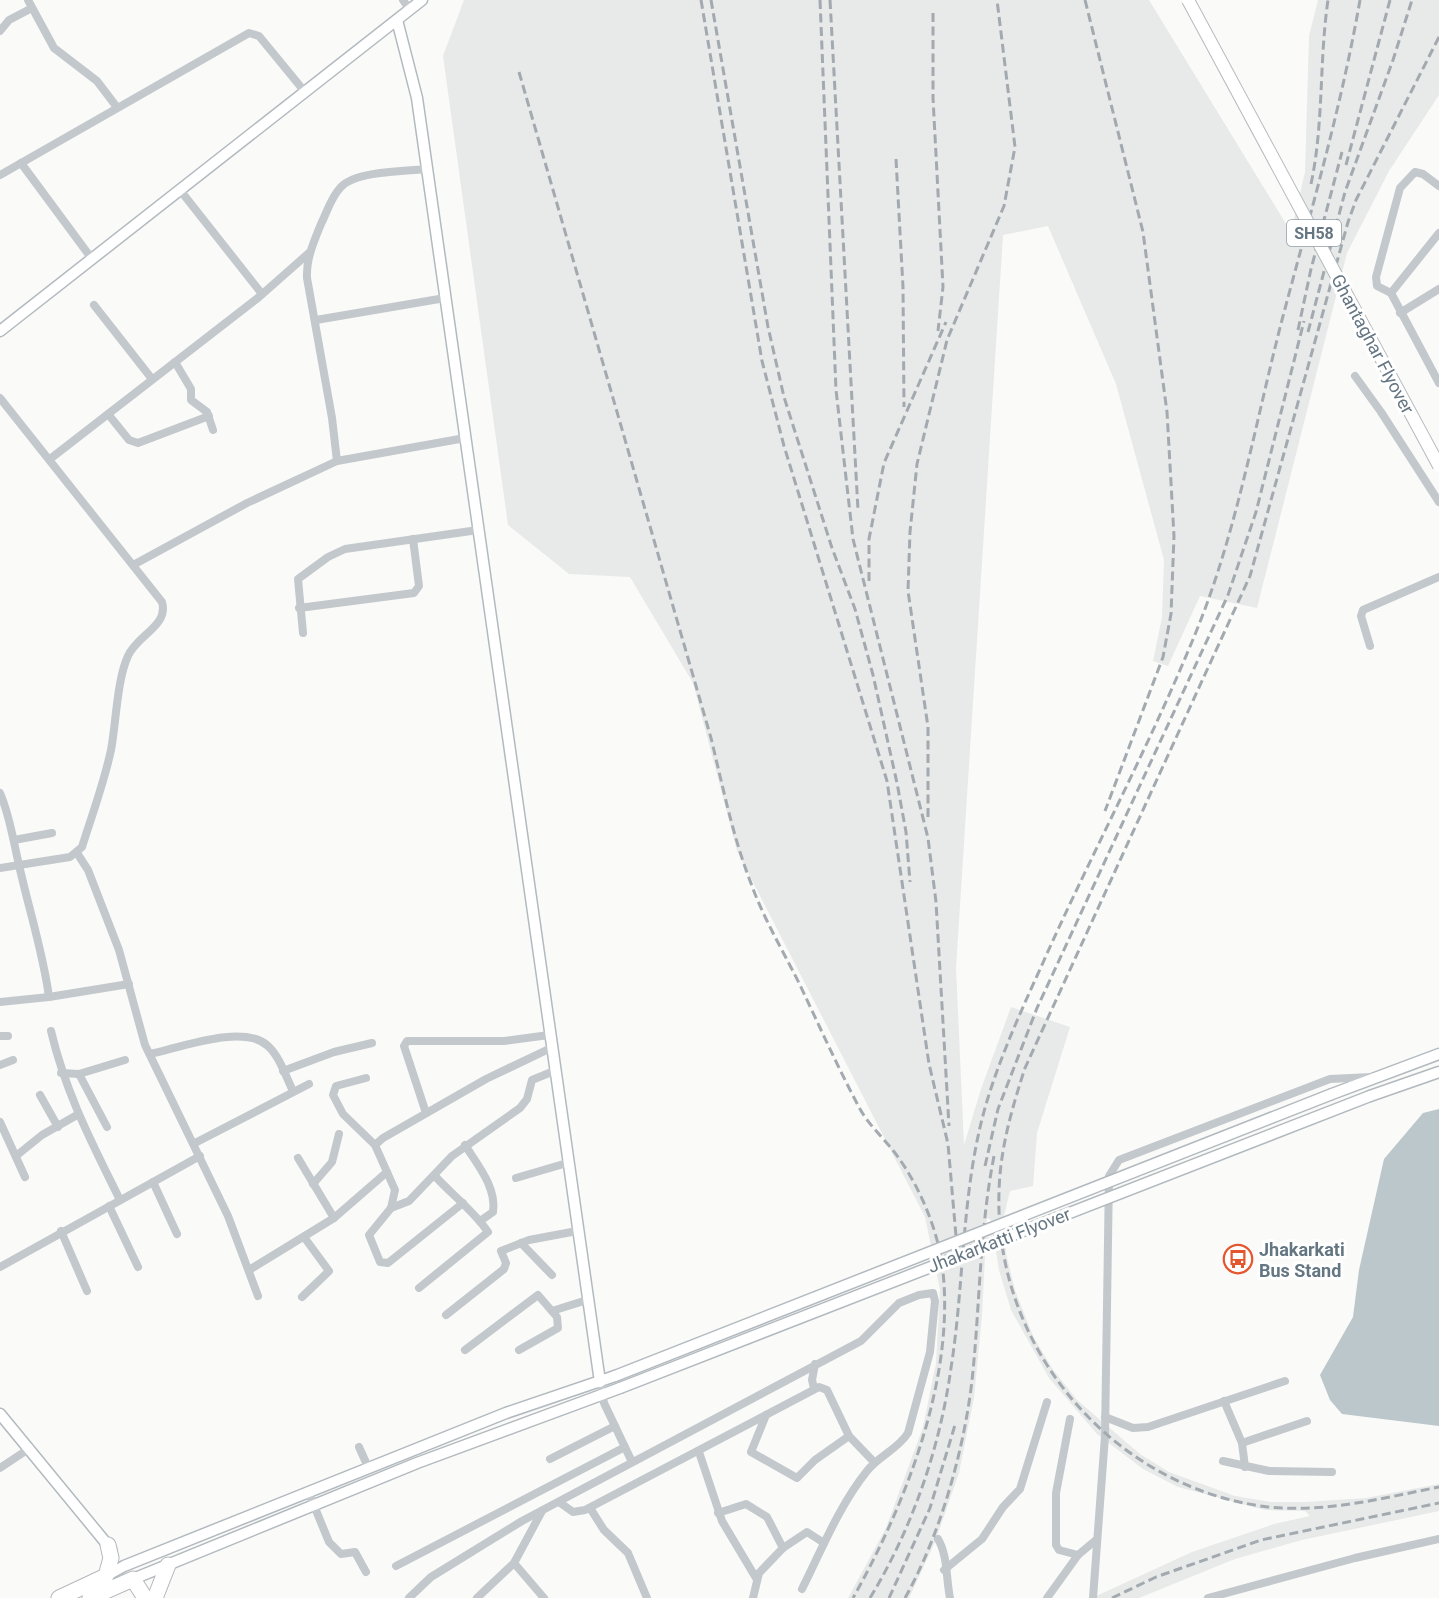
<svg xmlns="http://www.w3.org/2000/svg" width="1439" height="1598" font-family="Roboto,sans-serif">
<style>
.built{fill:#e8e9e9}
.water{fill:#bbc7cb}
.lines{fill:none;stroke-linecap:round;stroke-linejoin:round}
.secondary-casing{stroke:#b3babf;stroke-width:13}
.highway-casing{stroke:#b4b9bd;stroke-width:17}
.street{stroke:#c3c8cc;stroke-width:8}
.secondary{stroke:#fff;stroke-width:10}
.highway{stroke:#fff;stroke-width:15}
.rail{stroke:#a2aab0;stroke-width:3;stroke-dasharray:9 4.5;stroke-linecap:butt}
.secondary-bridge-casing{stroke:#b3babf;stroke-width:13;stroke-linecap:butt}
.primary-bridge-casing{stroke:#b5babe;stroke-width:14;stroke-linecap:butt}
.secondary-bridge{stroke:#fff;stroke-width:10}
.primary-bridge{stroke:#fff;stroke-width:12}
.labels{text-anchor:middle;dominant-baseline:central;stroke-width:6;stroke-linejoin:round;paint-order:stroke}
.shield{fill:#fff;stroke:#939fa8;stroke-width:1.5}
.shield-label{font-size:16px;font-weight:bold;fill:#657683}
.street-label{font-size:18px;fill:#657683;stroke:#fff}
.poi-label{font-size:18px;font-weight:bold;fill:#657683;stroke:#fff;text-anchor:start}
</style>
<rect width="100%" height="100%" fill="#fafaf8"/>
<path class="built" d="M464,0H1149L1291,232L1305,172L1309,36L1318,0H1439V95L1389,171L1347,253L1257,608L1200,596L1168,666L1153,661L1162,617L1164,560L1116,384L1048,226L1003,235L956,968L964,1145L981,1089L1011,1007L1070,1027L1037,1133L1033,1186L1010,1191L1004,1216L1006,1253L1015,1290L1033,1336L1052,1368L1077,1400L1140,1454L1169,1472L1235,1496L1271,1502H1305L1366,1498L1439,1484V1511L1302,1540L1235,1559L1139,1598H1092L1192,1552L1274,1524L1310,1516L1305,1511L1265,1510L1178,1487L1143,1469L1097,1434L1049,1378L1011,1310L999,1270L991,1220L987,1218L982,1316L974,1398L959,1473L935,1542L909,1598H848L886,1528L923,1427L936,1363L940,1290L925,1217L737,851L693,683L630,577L569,574L508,525L443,56Z"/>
<path class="water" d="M1439,1109V1426L1342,1414L1330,1400L1320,1375L1353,1317L1359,1270L1384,1159L1423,1113Z"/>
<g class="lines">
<g class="secondary-casing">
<g id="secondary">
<path d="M397,20L417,98L600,1382"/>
<path d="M0,331L422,0"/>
<path d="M1332,1094L1439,1054"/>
<path d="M1370,1096L1439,1072"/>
<path d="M0,1414L111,1549"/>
<path d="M106,1576L124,1566L506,1413L615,1376"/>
<path d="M133,1579L417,1463L620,1388"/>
</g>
</g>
<g class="highway-casing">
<g id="highway">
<path d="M59,1598L106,1576L111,1558L108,1545"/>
<path d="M90,1598L133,1579L145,1598"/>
<path d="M155,1598L168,1565"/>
</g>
</g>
<g class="street">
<path d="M28,0L54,48L97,81L116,106"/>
<path d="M403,0L410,10"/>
<path d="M0,31L9,20L32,8"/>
<path d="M21,163L92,259"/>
<path d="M427,169C406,171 355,171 341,187C331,197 327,212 321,224C314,241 306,259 307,278L332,418L337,461L465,438"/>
<path d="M0,175L249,33L259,36L305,92"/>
<path d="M180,190L262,294"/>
<path d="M1439,233L1391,293L1439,383"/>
<path d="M1391,293L1377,286L1376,277L1400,188L1415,172L1423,174L1439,186"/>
<path d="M94,305L152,379"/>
<path d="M1400,313L1439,289"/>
<path d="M316,320L445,298"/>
<path d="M175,362L191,389V400L207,412L213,430"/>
<path d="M1355,376L1381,412L1439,502"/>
<path d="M0,398L162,602C169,626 137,635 128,656C117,679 116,724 111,750C104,783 92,815 82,847L70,857L0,868"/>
<path d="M108,414L129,440L138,443L209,416"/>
<path d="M50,459L259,297L310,252"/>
<path d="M135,564L247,503L337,461"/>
<path d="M299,608L414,593L419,586L413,539"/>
<path d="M303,633L298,579L328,557L345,549L478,530"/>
<path d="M1370,646L1361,616L1363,610L1439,577"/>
<path d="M0,793C10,816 13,840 19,865C29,910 43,952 49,997"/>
<path d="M14,840L52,833"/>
<path d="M77,853L88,870L119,950L145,1045L228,1216L258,1296"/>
<path d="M0,1002L49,997L129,984"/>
<path d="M51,1031C66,1094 92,1143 120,1200"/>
<path d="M0,1036H8"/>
<path d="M150,1054C179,1048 244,1023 268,1046C280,1057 286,1077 293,1091"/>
<path d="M0,1065L13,1060"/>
<path d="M283,1071L334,1052L372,1043"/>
<path d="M61,1073L79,1074L125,1060"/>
<path d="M79,1074L107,1127"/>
<path d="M366,1078L336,1086L333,1095L343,1114L375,1145"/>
<path d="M40,1095L58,1127"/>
<path d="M426,1113L404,1046L407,1041H504L549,1035"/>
<path d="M0,1122L25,1177"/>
<path d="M195,1143L309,1084"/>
<path d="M465,1145C477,1164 497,1188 493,1212L480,1221"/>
<path d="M16,1156L42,1135L77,1115"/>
<path d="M298,1158L334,1218"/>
<path d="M516,1178L567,1163"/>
<path d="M153,1182L177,1234"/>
<path d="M313,1184L332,1162L339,1134"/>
<path d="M463,1203L388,1263L380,1262L369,1235L391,1208L395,1190L375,1145L383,1138L486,1079L551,1048"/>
<path d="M109,1206L138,1267"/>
<path d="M391,1208L409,1201L452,1156L520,1108L527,1099L532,1080L554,1071"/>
<path d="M61,1231L87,1291"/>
<path d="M521,1243L552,1275"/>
<path d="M0,1267L200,1156"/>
<path d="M249,1270L334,1218L387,1172"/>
<path d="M419,1288L488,1232C473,1210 453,1196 435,1176"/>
<path d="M302,1297L329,1271L304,1237"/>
<path d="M552,1311L587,1300"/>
<path d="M446,1315L504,1269L506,1263L501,1251L529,1240L577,1231"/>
<path d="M465,1350L538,1295L557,1317L558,1328L519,1350"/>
<path d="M600,1382L604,1403L632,1462"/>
<path d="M814,1388L812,1380L815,1364"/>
<path d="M1224,1401L1242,1443L1245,1467"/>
<path d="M766,1415L751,1452L797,1478L815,1460L849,1436"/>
<path d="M1105,1417L1133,1428L1148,1427L1285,1381"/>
<path d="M1070,1419L1056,1493V1545L1059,1550L1078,1555"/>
<path d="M1242,1443L1307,1421"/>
<path d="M359,1447L368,1467"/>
<path d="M699,1452L722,1521L756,1578"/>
<path d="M550,1459L615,1426"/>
<path d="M1223,1461L1269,1471L1332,1472"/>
<path d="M0,1468L30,1448"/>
<path d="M308,1491L329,1542L341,1554L355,1552L366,1572"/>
<path d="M559,1502L573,1512L585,1510L819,1387L827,1390L849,1436L874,1462"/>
<path d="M590,1508L604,1530L628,1553L647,1598"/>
<path d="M718,1513L746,1504L767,1517L783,1548"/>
<path d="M938,1539C948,1556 946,1579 950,1598"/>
<path d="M514,1563L544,1598"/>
<path d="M396,1566L625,1447"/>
<path d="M944,1570L982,1539L1003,1507L1020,1489L1047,1402"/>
<path d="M409,1598L431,1577L522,1521L861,1341L899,1303L919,1295L933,1293L935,1301L930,1352L908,1433C898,1449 879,1456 867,1471C839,1506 822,1549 802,1589"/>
<path d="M477,1598L514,1563L542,1511"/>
<path d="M753,1598L759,1573L783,1548L807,1532L824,1543"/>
<path d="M1047,1598L1078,1555L1096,1540"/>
<path d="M1093,1598L1105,1436L1109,1176L1119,1160L1330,1079L1371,1077"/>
<path d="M1208,1598L1355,1558L1439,1539"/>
</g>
<use href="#secondary" class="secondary"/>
<use href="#highway" class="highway"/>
<g class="rail">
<path d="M701,0L762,361L784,446L887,781L929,1064L948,1144L956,1236"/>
<path d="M711,0L768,327L784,397L832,548L855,609L873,675L897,783L906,832L910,882"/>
<path d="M820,0L836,390L853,539L928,838L936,902L949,1126"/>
<path d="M830,0L858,510"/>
<path d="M1085,0L1143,232L1167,412L1174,536L1171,614L1163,657L1105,811"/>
<path d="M933,13V98L943,287L938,331"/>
<path d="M1439,37L1356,200L1348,222L1250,576L1025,1068C1012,1108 1000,1149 999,1192C994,1348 1113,1488 1268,1507C1326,1513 1383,1498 1439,1487"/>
<path d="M519,72L711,738C723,787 733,838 752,886C764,919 783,951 799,983C819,1025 838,1068 860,1109C870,1127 886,1140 898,1157C919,1186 937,1228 942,1264C957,1374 906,1504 853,1598"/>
<path d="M896,159L903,287L904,407"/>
<path d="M1346,165L1390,0"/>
<path d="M1311,184C1324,123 1319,61 1328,0"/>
<path d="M1298,330L1311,269L1342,152"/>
<path d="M1308,332L1345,192L1393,60L1412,0"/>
<path d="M869,581V539L884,463L946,322"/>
<path d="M928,817V727L908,591L910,532L917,464L947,340L1004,206L1015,147L997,0"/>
<path d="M985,1166L998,1109L1037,1008L1228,595L1256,512L1304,321"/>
<path d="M870,1598C912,1529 940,1448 951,1368C965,1279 961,1188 987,1101C1001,1055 1021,1011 1041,967C1092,852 1153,740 1200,622C1238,525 1256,420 1282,320C1310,214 1341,109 1360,0"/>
<path d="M889,1598L930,1508L955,1425"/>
<path d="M905,1598C941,1534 966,1444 973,1371C980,1299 980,1227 994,1156"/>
<path d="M1112,1598L1156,1577L1261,1540L1439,1503"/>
</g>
<g class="secondary-bridge-casing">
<g id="secondary-bridge">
<path d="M615,1376L1332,1094"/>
<path d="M620,1388L1370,1096"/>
</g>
</g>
<g class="primary-bridge-casing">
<path id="primary-bridge" d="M1188,0L1439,466"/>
</g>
<use href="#secondary-bridge" class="secondary-bridge"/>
<use href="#primary-bridge" class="primary-bridge"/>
</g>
<defs>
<g id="bus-ring" transform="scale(1.5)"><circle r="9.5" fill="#fff" stroke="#e4572e" stroke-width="1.5"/><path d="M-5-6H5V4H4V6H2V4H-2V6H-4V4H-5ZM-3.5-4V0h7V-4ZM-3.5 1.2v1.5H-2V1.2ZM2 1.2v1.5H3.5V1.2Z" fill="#e4572e"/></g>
</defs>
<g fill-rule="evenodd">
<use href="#bus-ring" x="1238" y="1259"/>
</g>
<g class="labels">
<rect class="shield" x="1287" y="220" width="54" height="26" rx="4.5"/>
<g class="shield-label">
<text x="1314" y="233">SH58</text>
</g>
<g class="street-label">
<text transform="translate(1373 344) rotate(62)">Ghantaghar Flyover</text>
<text transform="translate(999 1240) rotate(-21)">Jhakarkatti Flyover</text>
</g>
<g class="poi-label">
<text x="1259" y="1249">Jhakarkati<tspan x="1259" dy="21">Bus Stand</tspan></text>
</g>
</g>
</svg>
